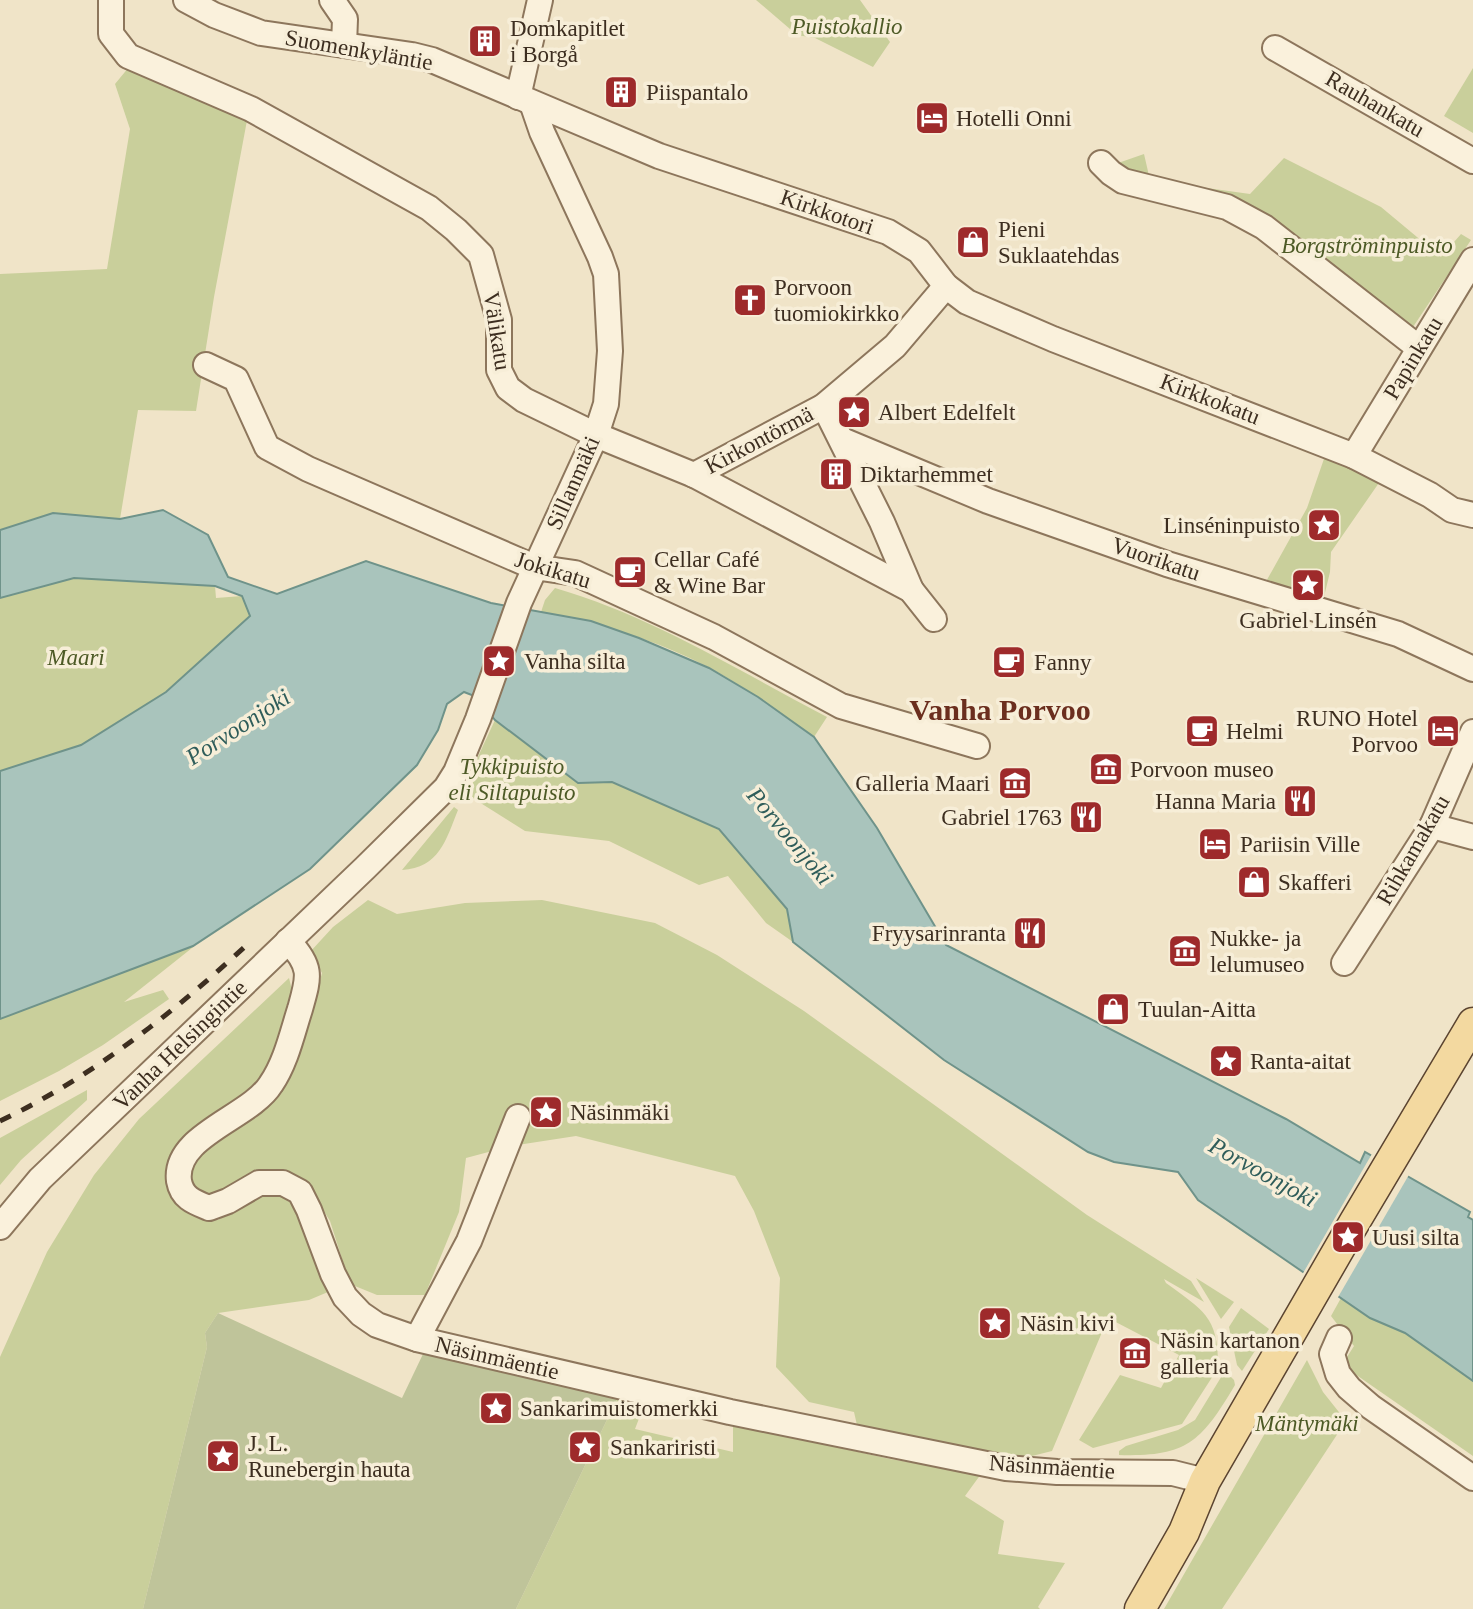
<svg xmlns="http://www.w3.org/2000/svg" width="1473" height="1609" font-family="Georgia,serif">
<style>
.green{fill:#c9cf9b}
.cemetery{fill:#bfc49a}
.water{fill:#a9c4bc;stroke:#6f938a;stroke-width:2}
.pier{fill:#f0e4c8}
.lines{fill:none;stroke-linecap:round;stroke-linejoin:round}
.minor-casing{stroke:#8d765c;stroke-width:28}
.major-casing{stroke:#5b4430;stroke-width:33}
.minor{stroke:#faf1dc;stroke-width:24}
.major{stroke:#f3d9a0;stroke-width:30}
.rail{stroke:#3d2e20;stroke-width:5;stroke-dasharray:12 12;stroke-linecap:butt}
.labels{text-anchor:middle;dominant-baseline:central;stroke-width:7;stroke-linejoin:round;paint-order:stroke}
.park-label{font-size:23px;font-style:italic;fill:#4d5a26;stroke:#f7eed8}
.poi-label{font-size:23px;fill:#3d2e20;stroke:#f7eed8;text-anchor:start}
.street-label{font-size:23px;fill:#3d2e20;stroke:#f7eed8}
.water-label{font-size:24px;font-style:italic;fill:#2f5d5a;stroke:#f7eed8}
.district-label{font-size:30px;font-weight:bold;fill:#6b2e1e;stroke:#f7eed8}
</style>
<rect width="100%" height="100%" fill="#f0e4c8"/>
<g class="green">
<path d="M756,0H860L890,42L873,67L815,38L797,35Z"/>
<path d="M129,67L248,115L214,297L196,411L138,410L120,519L53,513L0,530V274L107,269L130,129L115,84Z"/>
<path d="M1473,68V133L1444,116Z"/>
<path d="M1144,154L1150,180L1250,194L1284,158L1381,207L1441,257L1461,234L1471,240L1413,327L1244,202L1231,217L1187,210L1159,202L1098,170Z"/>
<path d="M1326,453L1383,477L1331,552L1330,572L1322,605L1263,587L1307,508Z"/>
<path d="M74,578L215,586L216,598L242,596L250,616L166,692L81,745L0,771V598Z"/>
<path d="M555,588C652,616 739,671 827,717L814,737C780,713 747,688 710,668C657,640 599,623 541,612L545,600Z"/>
<path d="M495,720L578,783L612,782L719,829L787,909L793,942L766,923L728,876L699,885L609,841L525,831L471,797L476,761Z"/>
<path d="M454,807L458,810C446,840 439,868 402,870Z"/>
<path d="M368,900L397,914L465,903L542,900L655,923L717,955L804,1011L1087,1215L1191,1281L1204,1302L1164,1279L1166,1283C1204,1311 1219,1317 1218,1368L1182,1424L1093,1448L1079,1440L1120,1375L1161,1388L1179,1355L1108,1318L1052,1451L1028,1457L950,1451L859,1434L854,1412L809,1402L776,1367L780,1278L754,1211L735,1176L576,1136L511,1146L466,1158L459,1212L425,1295H377L350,1284L330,1221L309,1187L283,1171L257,1174L206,1198L191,1186L190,1172L195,1158L298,1048L314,1004L322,973L310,952L333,927Z"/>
<path d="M197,944L124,1002L163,990L169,999L103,1045L59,1071L0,1101V1019Z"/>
<path d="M289,978L293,994L274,1059L258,1087L197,1130L184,1209L200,1218L218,1220L261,1192L284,1193L297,1207L328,1292L309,1300L218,1313L205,1333L207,1347L143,1609H0V1357L47,1252L94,1175L139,1119Z"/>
<path d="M87,1090V1100L21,1160L0,1185V1138Z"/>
<path d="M1196,1278L1234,1302L1221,1319Z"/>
<path d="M1341,1298L1370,1318L1405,1333L1473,1380V1456L1342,1365L1354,1346L1331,1316Z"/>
<path d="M1241,1308L1269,1329L1242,1371L1237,1365L1229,1327Z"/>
<path d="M1307,1360L1323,1392L1346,1421L1222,1609H1164Z"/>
<path d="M1227,1373L1234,1380L1235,1385C1201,1442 1187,1457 1119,1455V1451L1126,1446L1178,1430L1195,1420L1223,1374Z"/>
<path d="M617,1399L643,1408L635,1429L733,1452V1424L890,1459L981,1474L965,1496L1004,1521L998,1554L1065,1563L1038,1607L1040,1609H516Z"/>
</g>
<path class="cemetery" d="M218,1313L402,1398L423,1354L617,1399L516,1609H143L207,1347L205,1333Z"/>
<path class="water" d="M163,510L208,535L228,577L277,594L366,561L491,603L591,621L639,638L709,668L758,697L814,737L877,828L946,945L1286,1119L1360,1163L1365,1152L1470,1212L1468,1217L1473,1220V1381L1405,1333L1370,1318L1198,1200L1178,1172L1114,1162L1088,1152L944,1060L793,942L787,909L719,829L612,782L578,783L495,720L477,697L464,692L447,704L438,730L417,765L310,869L193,946L0,1019V771L81,745L166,692L250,616L242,596L215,586L74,578L0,598V530L53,513L120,519Z"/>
<path class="pier" d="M1373,1152L1410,1173L1337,1299L1302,1275Z"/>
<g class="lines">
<g class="minor-casing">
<g id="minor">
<path d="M111,0V34L128,56L251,109L429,208L456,230L481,255L499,320V370L508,388L524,400L596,435L694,475L911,590L934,619"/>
<path d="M186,0L214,15L261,33L412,55L432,60L659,156L888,232L919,251L946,286L967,302L1053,339L1354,456L1430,495L1452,510L1473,515"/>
<path d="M332,0L345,19L344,45"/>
<path d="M1275,48L1473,161"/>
<path d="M518,97L540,0"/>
<path d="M1101,163L1111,173L1123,181L1227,207L1264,227L1419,348"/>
<path d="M206,365L236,379L267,447L308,469L534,567L575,573L714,637L841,706L977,746"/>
<path d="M824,406L882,522L911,590"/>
<path d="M842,440L988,501L1167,564L1398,634L1473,669"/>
<path d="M1354,456L1473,260"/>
<path d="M694,475L824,406L895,346L946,286"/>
<path d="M1432,826L1473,837"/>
<path d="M288,941C313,967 309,977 300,1009C292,1034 286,1062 271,1084C250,1118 173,1135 179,1181C182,1198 194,1202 209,1208L228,1201L259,1183H283L300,1192L309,1210L333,1274L345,1297L361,1314L377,1325L417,1339L730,1412L1006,1468L1057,1472L1173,1473L1205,1481"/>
<path d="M1344,963L1432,826L1473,732"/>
<path d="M0,1227L40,1179L365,868L446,788L456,772L478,719L519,603L596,435L606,404L610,351L606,274L600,257L542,132L532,103"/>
<path d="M1339,1338L1332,1354L1338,1374L1349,1388L1371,1407L1473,1478"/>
<path d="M417,1339L469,1241L518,1117"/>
</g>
</g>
<g class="major-casing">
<path id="major" d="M1140,1609L1184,1532L1205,1481L1354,1223L1473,1023"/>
</g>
<use href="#minor" class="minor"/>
<use href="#major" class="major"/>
<path class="rail" d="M0,1121C93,1077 177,1010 252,940"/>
</g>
<defs>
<g id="building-square" transform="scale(1.75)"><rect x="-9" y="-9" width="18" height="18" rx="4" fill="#9e2a2b" stroke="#f7eed8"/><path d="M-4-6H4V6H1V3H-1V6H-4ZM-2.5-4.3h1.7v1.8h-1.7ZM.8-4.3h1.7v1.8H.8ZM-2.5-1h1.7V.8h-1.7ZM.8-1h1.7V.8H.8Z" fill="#fff"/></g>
<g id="hotel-square" transform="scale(1.75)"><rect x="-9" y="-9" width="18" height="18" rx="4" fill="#9e2a2b" stroke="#f7eed8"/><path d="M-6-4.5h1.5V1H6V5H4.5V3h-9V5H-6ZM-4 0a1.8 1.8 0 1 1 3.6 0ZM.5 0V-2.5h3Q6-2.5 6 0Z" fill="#fff"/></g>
<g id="shop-square" transform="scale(1.75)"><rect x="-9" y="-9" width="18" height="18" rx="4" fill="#9e2a2b" stroke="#f7eed8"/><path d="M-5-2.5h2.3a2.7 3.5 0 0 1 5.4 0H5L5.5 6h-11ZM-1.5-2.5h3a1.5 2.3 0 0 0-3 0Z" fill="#fff"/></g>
<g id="church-square" transform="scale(1.75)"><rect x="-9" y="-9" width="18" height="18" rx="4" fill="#9e2a2b" stroke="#f7eed8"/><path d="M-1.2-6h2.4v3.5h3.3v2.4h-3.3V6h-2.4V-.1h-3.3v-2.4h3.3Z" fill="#fff"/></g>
<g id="sight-square" transform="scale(1.75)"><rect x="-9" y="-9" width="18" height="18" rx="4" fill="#9e2a2b" stroke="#f7eed8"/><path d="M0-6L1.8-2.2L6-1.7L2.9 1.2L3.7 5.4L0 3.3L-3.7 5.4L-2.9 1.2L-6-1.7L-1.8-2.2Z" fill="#fff"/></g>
<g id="cafe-square" transform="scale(1.75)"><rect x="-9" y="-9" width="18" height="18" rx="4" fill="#9e2a2b" stroke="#f7eed8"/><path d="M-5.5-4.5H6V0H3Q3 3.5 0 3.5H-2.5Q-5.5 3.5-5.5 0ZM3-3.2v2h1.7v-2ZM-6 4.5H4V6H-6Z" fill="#fff"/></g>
<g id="museum-square" transform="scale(1.75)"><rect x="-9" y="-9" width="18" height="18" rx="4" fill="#9e2a2b" stroke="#f7eed8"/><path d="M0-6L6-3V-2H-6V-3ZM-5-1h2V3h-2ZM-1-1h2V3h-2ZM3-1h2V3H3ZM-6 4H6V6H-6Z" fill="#fff"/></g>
<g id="restaurant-square" transform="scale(1.75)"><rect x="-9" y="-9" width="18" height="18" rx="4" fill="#9e2a2b" stroke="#f7eed8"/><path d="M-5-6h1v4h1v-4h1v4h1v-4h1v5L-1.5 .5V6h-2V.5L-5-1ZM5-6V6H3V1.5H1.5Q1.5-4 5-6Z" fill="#fff"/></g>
</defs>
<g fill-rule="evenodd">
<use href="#building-square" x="485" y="41"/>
<use href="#building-square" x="621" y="92"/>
<use href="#hotel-square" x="932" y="118"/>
<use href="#shop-square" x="973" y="242"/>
<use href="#church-square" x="750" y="300"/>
<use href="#sight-square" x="854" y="412"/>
<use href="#building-square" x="836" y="474"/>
<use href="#sight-square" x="1324" y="525"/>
<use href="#cafe-square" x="630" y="572"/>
<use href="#sight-square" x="1308" y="585"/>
<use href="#sight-square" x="499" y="661"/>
<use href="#cafe-square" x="1009" y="662"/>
<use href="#cafe-square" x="1202" y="731"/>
<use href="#hotel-square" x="1443" y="731"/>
<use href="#museum-square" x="1106" y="769"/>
<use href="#museum-square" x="1015" y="783"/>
<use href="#restaurant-square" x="1300" y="801"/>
<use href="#restaurant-square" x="1086" y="817"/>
<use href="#hotel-square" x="1215" y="844"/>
<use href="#shop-square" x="1254" y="882"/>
<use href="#restaurant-square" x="1030" y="933"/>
<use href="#museum-square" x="1185" y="951"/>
<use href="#shop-square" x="1113" y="1009"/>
<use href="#sight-square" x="1226" y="1061"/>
<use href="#sight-square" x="546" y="1112"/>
<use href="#sight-square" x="1348" y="1237"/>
<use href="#sight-square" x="995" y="1323"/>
<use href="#museum-square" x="1135" y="1353"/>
<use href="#sight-square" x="496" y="1408"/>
<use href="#sight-square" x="585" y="1447"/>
<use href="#sight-square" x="223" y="1456"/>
</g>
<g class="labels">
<g class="park-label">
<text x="847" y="26">Puistokallio</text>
<text x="1367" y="245">Borgströminpuisto</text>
<text x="76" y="657">Maari</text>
<text x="512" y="766">Tykkipuisto<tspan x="512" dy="26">eli Siltapuisto</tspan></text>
<text x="1307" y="1423">Mäntymäki</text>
</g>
<g class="poi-label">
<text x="510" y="28">Domkapitlet<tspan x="510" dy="26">i Borgå</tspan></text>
<text x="646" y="92">Piispantalo</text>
<text x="956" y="118">Hotelli Onni</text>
<text x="998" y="229">Pieni<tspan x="998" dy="26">Suklaatehdas</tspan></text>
<text x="774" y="287">Porvoon<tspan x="774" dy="26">tuomiokirkko</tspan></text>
<text x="878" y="412">Albert Edelfelt</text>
<text x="860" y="474">Diktarhemmet</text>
<text x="1300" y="525" text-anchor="end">Linséninpuisto</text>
<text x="654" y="559">Cellar Café<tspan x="654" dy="26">&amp; Wine Bar</tspan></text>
<text x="1308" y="620" text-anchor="middle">Gabriel Linsén</text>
<text x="524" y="661">Vanha silta</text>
<text x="1034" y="662">Fanny</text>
<text x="1418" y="718" text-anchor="end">RUNO Hotel<tspan x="1418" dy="26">Porvoo</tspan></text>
<text x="1226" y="731">Helmi</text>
<text x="1130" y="769">Porvoon museo</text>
<text x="990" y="783" text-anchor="end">Galleria Maari</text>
<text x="1276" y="801" text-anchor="end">Hanna Maria</text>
<text x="1062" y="817" text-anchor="end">Gabriel 1763</text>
<text x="1240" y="844">Pariisin Ville</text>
<text x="1278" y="882">Skafferi</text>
<text x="1006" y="933" text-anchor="end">Fryysarinranta</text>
<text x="1210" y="938">Nukke- ja<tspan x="1210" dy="26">lelumuseo</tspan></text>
<text x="1138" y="1009">Tuulan-Aitta</text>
<text x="1250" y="1061">Ranta-aitat</text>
<text x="570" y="1112">Näsinmäki</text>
<text x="1372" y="1237">Uusi silta</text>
<text x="1020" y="1323">Näsin kivi</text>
<text x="1160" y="1340">Näsin kartanon<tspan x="1160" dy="26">galleria</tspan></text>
<text x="520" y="1408">Sankarimuistomerkki</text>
<text x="248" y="1443">J. L.<tspan x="248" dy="26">Runebergin hauta</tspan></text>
<text x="610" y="1447">Sankariristi</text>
</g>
<g class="street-label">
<text transform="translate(359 50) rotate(10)">Suomenkyläntie</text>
<text transform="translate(1375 104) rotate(30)">Rauhankatu</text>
<text transform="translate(827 212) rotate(19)">Kirkkotori</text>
<text transform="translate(497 331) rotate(81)">Välikatu</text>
<text transform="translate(1413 358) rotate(-59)">Papinkatu</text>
<text transform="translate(1210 399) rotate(21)">Kirkkokatu</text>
<text transform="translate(759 440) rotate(-28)">Kirkontörmä</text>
<text transform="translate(573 483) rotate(-66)">Sillanmäki</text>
<text transform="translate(1156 559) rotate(19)">Vuorikatu</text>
<text transform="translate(553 570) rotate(17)">Jokikatu</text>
<text transform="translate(1413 850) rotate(-60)">Rihkamakatu</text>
<text transform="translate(180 1045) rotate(-44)">Vanha Helsingintie</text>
<text transform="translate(497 1358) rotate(13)">Näsinmäentie</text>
<text transform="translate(1052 1467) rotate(4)">Näsinmäentie</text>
</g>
<g class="water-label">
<text transform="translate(238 727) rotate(-33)">Porvoonjoki</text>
<text transform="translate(790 836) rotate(50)">Porvoonjoki</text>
<text transform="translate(1263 1172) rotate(29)">Porvoonjoki</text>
</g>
<g class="district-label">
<text x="1000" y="709">Vanha Porvoo</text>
</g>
</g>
</svg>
